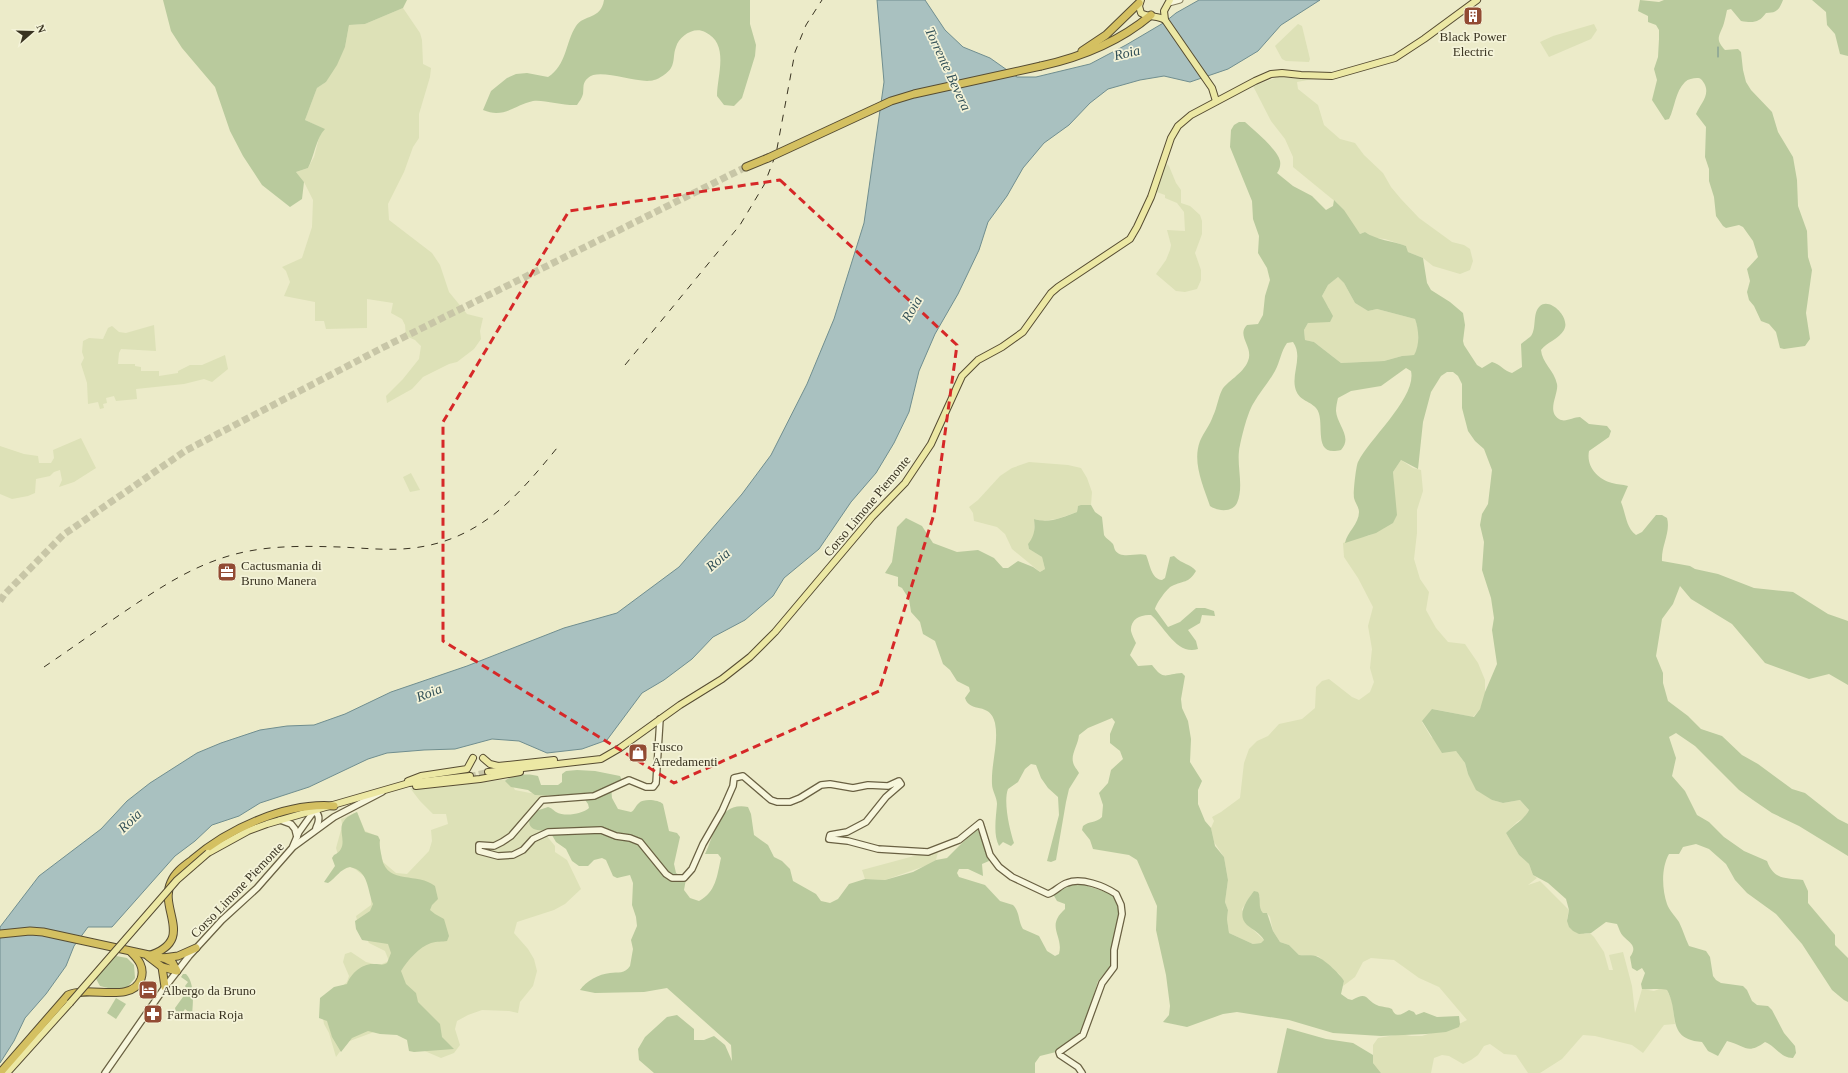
<svg xmlns="http://www.w3.org/2000/svg" width="1848" height="1073" font-family="Georgia,serif">
<style>
.farmland{fill:#dde1b7}
.green{fill:#b9ca9d;fill-rule:evenodd}
.water{fill:#a9c1c0;stroke:#708e8f}
.lines{fill:none;stroke-linecap:round;stroke-linejoin:round}
.stream{stroke:#708e8f;stroke-width:1}
.primary-tunnel{stroke:#c8c6a7;stroke-width:6;stroke-dasharray:6 3;stroke-linecap:butt}
.motorway-tunnel{stroke:#c8c6a7;stroke-width:7;stroke-dasharray:7 3.5;stroke-linecap:butt}
.tertiary-casing{stroke:#877f5f;stroke-width:7}
.secondary-casing{stroke:#696042;stroke-width:8}
.primary-casing{stroke:#564c32;stroke-width:8}
.motorway-casing{stroke:#564c32;stroke-width:9}
.tertiary{stroke:#f7f6dc;stroke-width:5}
.secondary{stroke:#f7f6dc;stroke-width:5.5}
.primary{stroke:#ece8a4;stroke-width:6}
.motorway{stroke:#d4c061;stroke-width:7}
.rail{stroke:#393321;stroke-width:1;stroke-dasharray:7 7;stroke-linecap:butt}
.primary-bridge-casing{stroke:#564c32;stroke-width:8;stroke-linecap:butt}
.motorway-bridge-casing{stroke:#564c32;stroke-width:9;stroke-linecap:butt}
.primary-bridge{stroke:#ece8a4;stroke-width:6}
.motorway-bridge{stroke:#d4c061;stroke-width:7}
.marked{fill:none;stroke:#d62828;stroke-width:3;stroke-dasharray:8 5;stroke-linejoin:round}
.labels{text-anchor:middle;dominant-baseline:central;stroke-width:3.5;stroke-linejoin:round;paint-order:stroke}
.poi-label{font-size:13px;fill:#393321;stroke:#f4f3d8;text-anchor:start}
.street-label{font-size:13px;fill:#393321;stroke:#f4f3d8}
.water-label{font-size:14px;font-style:italic;fill:#325057;stroke:#f4f3d8}
</style>
<rect width="100%" height="100%" fill="#ecebc9"/>
<g class="farmland">
<path d="M403,8L420,33L422,40L423,64L431,68L430,77L419,114V138L413,147L404,172L388,204L389,220L432,253L440,265L449,292L467,314L483,318L480,331L481,339L474,349L457,362L449,364L423,377L412,389L387,403L386,396L403,379L419,359L421,346L415,340L406,336L405,325L402,319L391,313L393,303L367,299V328L326,329L324,321H315V302L284,296L290,282L286,271L282,267L302,258L312,227L313,200L304,182L296,172L308,168L314,157L320,134L324,129L305,120L317,88L326,82L345,47L349,25L365,24Z"/>
<path d="M1298,24L1302,26L1310,59L1309,62L1286,61L1282,59L1275,46Z"/>
<path d="M1594,24L1597,30L1591,39L1549,57L1540,42L1553,36Z"/>
<path d="M1278,77L1313,79L1297,82L1298,89L1318,105L1324,125L1340,139L1355,143L1364,155L1383,173L1391,187L1401,199L1419,218L1452,242L1464,245L1470,249L1473,261L1470,270L1460,274L1433,266L1423,258L1408,252L1406,246L1385,239L1375,238L1365,232L1360,234L1337,203L1293,167V157L1285,139L1271,121L1253,86Z"/>
<path d="M1166,163L1169,166L1176,183L1181,190V203L1190,206L1200,215L1202,221V234L1195,253L1201,270V280L1197,289L1185,292L1176,291L1156,274L1166,260L1170,250L1171,245L1167,230L1185,231L1184,212L1177,203L1165,198V195L1154,191Z"/>
<path d="M1338,277L1344,283L1355,303L1368,311L1377,309L1415,319L1418,328V348L1414,355L1402,356L1384,361L1341,363L1314,342L1305,340L1304,330L1308,323L1329,308L1324,303L1322,296L1328,285Z"/>
<path d="M154,325L156,351L121,349L119,353L118,364H135V366L141,367V371H159V376L178,373V371L190,365H202L225,355L228,369L212,382L204,379L184,384L136,389L137,399L116,401L114,396L106,398L107,403L103,404L104,408L100,409L98,402L88,404L87,383L81,364L84,358L82,352L83,341L89,338L103,339L108,328L112,326L119,332L126,333Z"/>
<path d="M81,438L96,468L74,482L59,487L62,480L60,470L54,472L50,476L36,479L35,493L28,496L12,499L0,494V446L24,454L38,456L39,463H51L54,458L53,450Z"/>
<path d="M1401,460L1413,468L1421,470L1423,491L1417,510V533L1414,559L1420,579L1429,592L1426,610L1436,628L1448,642L1465,644L1478,663L1485,680V697L1480,709L1473,717L1433,709L1422,722L1431,737L1456,751L1465,763L1468,774L1486,795L1492,800L1503,803L1520,800L1529,810L1525,817L1517,822L1506,833L1519,855L1529,864L1533,875L1537,878L1528,885L1540,881L1569,910L1567,919L1585,934L1590,933L1594,937L1604,952L1609,970H1613L1609,955L1623,952L1632,986L1635,1013L1642,989L1654,991L1662,988L1667,990L1672,1001L1675,1024L1664,1025L1643,1053L1632,1045L1595,1036L1583,1035L1562,1059L1540,1073H1528L1516,1055L1504,1054L1490,1044L1484,1046L1478,1055L1471,1060L1463,1064L1449,1056L1442,1055L1434,1058L1431,1073H1381L1373,1063V1045L1378,1038L1401,1034L1411,1036H1422L1459,1024L1467,1020L1439,987L1419,978L1394,960L1371,958L1363,962L1355,977L1343,986L1344,981L1339,974L1318,956L1299,955L1289,945L1280,942L1273,931L1270,917L1267,913H1263L1260,909L1259,905L1260,896L1252,894L1242,909L1248,925L1264,940L1262,943L1253,944L1229,933L1227,919L1228,910L1225,902L1228,880L1224,857L1214,842L1211,828L1214,821L1212,817L1221,812L1240,798L1244,763L1249,749L1257,741L1268,736L1279,724L1302,719L1315,708L1316,687L1322,681L1329,679L1352,697L1359,700L1370,692L1374,682L1370,668L1372,649L1368,626L1373,607L1358,578L1344,557L1343,543L1359,537L1368,536L1384,528L1395,506L1393,472Z"/>
<path d="M1029,462L1068,465L1081,468L1087,478L1092,492L1091,505L1078,506L1077,512L1057,519L1042,521L1034,519V537L1028,544L1029,549L1042,557L1045,569L1040,572L1012,549L1005,534L997,527L974,521L973,513L969,507L978,500L1000,476L1012,468Z"/>
<path d="M411,473L420,490L410,492L403,477Z"/>
<path d="M509,779L515,790L530,793H547V802L532,811L546,835L555,846V852L567,860L581,889L565,904L554,910L517,922L514,933L528,949L534,959L537,971L533,986L520,1002L518,1013L509,1011L482,1010L468,1015L457,1021L455,1029L460,1045L454,1053L441,1058L420,1049L402,1034L374,1032L347,1042L336,1057L329,1033L324,1024L321,1006L347,982L349,976L343,962L345,954L351,952L366,962L374,964H382L389,961L385,951L369,943L358,924L356,916L371,905V888L365,877L355,869L340,862L336,848L341,830L343,829L341,819L357,812L365,831L377,836L383,862L396,873L407,874L429,851L432,841L431,830L448,824L446,814H433L420,801L410,788L443,787Z"/>
<path d="M938,852L936,860L928,865L885,880L865,879L862,870L914,856Z"/>
</g>
<g class="green">
<path d="M163,0H407L403,8L365,24L349,25L345,47L337,65L326,82L317,88L305,120L325,129C316,138 314,157 308,168L296,172L304,182L302,199L290,207L262,185L243,156L230,131L215,87L182,48L171,31Z"/>
<path d="M604,0H750V24L756,45L755,56L742,98L734,106L724,105L717,96C717,75 730,44 705,32C694,26 679,36 676,47C673,54 675,61 671,68C668,73 659,79 654,80C639,85 599,67 588,78C582,83 584,87 583,94C582,98 579,102 577,105C564,106 542,99 533,101C514,105 504,119 483,110L491,91L507,78L516,74L527,73L548,77C567,65 565,43 576,26C584,14 601,20 604,0Z"/>
<path d="M1640,0L1659,2L1664,0H1783C1779,10 1777,13 1766,13C1759,23 1753,23 1741,21L1731,9L1727,10C1726,15 1725,19 1724,23C1720,36 1714,38 1725,50L1738,49L1741,52L1743,70L1746,82L1751,90L1772,112L1778,132L1793,157L1797,180L1798,206L1807,231L1808,257L1812,270L1806,313L1810,339L1805,346L1784,349L1780,348L1776,332L1769,324L1761,321L1754,306L1749,300L1747,292L1750,281L1747,269L1758,257L1753,241L1743,227L1739,225L1726,228L1723,226L1716,216L1714,197L1709,181V169L1705,157L1706,127L1696,114C1700,104 1711,95 1704,83C1702,80 1701,78 1697,78C1693,78 1688,79 1685,82C1675,92 1675,107 1669,119L1665,120L1652,100L1657,80L1654,69L1658,57L1659,39V30L1656,25L1648,22V16L1638,11Z"/>
<path d="M1812,0H1848V56L1840,54L1835,34L1827,25L1826,12Z"/>
<path d="M1239,122H1245C1254,130 1278,150 1280,161C1281,166 1279,170 1277,173L1293,186L1312,196L1326,210L1333,206L1334,200L1344,210L1360,234L1365,232C1376,240 1393,241 1406,246L1408,252L1423,258L1427,283L1431,290L1450,302L1463,313L1465,325L1463,341L1464,345L1477,365L1482,368L1492,362C1500,364 1504,371 1512,373L1522,367L1521,344C1524,341 1528,339 1531,336C1537,328 1532,313 1540,306C1550,297 1571,318 1564,330C1559,339 1547,342 1541,350C1542,363 1554,370 1557,384C1559,394 1546,411 1559,419C1565,423 1573,417 1580,417L1589,424L1607,426L1611,431L1609,437L1589,451C1586,467 1598,479 1612,483C1618,485 1622,484 1628,486L1621,502C1626,514 1626,528 1636,535L1642,532L1656,515H1662L1667,518C1671,532 1661,546 1662,561L1690,566L1695,569L1718,574L1754,588L1793,592L1828,614L1848,621V685L1829,674L1809,679L1765,663L1732,624L1691,599L1680,586L1673,604L1662,619L1656,656L1663,673V683L1668,701L1688,716L1701,729L1722,736L1742,755L1758,764L1792,789L1805,793L1838,819L1848,824V856L1799,826L1772,813L1753,800L1739,790L1695,746L1676,733L1669,737L1676,758L1672,776L1685,791L1697,815L1709,822L1724,837L1744,851L1767,861C1774,880 1785,878 1803,880L1808,891V903L1835,935V945L1848,958V1002L1844,1000L1832,990L1802,944L1776,914L1747,893L1735,880L1726,864L1709,849L1696,844L1683,847L1679,854H1669C1661,868 1662,889 1667,904C1669,910 1675,916 1679,922C1683,930 1685,938 1689,946L1706,951L1710,957L1713,976L1716,980L1721,983L1743,986L1747,990L1752,1001L1757,1005L1768,1006L1772,1010L1784,1033L1795,1046L1796,1053L1793,1058C1780,1058 1776,1046 1765,1042C1747,1055 1746,1046 1727,1041L1718,1056L1708,1051L1702,1042C1665,1039 1680,1013 1667,990C1660,988 1651,990 1642,989L1641,984L1645,973L1642,968L1637,971L1632,968L1630,957C1638,946 1630,943 1623,936C1620,933 1619,928 1617,924L1606,922L1591,933L1579,934L1573,931L1569,927L1567,921L1569,910L1566,899L1548,883L1533,875L1529,864L1519,855L1506,833C1513,825 1524,820 1529,810L1520,800L1503,803L1492,800L1476,790L1468,774L1465,763L1456,751L1442,753L1422,721L1432,709L1474,717L1480,709L1485,692L1497,664L1492,630L1494,618L1491,598L1482,570L1484,542L1480,525L1482,514L1488,504L1492,470L1484,449L1475,441L1468,431L1462,408V384L1458,376L1453,372H1447L1441,376L1431,392L1423,422L1418,469L1401,460L1393,472L1397,515L1393,523L1376,533L1345,543C1347,532 1359,524 1359,512C1359,507 1355,503 1354,498C1353,493 1356,466 1358,462C1370,438 1417,397 1411,371L1406,368L1381,386L1351,391L1338,398C1337,402 1336,407 1336,411C1337,425 1353,437 1341,450C1310,458 1327,420 1316,408C1309,400 1298,401 1295,387C1292,372 1303,356 1293,342L1287,343C1281,351 1280,362 1275,371C1269,382 1260,392 1253,404C1247,414 1241,439 1239,451C1237,467 1244,487 1237,503C1232,513 1217,511 1210,506C1203,485 1192,462 1200,441C1204,432 1210,425 1213,416C1217,408 1218,398 1222,390C1226,382 1243,374 1248,361C1254,347 1236,336 1247,325L1258,324L1263,315L1265,296L1270,280L1267,268L1258,253L1259,236L1253,219L1252,201L1230,147L1231,130L1234,125ZM1338,277L1344,283L1355,303L1368,311L1377,309L1415,319C1419,330 1420,345 1414,355L1402,356L1384,361L1341,363L1314,342L1305,340L1304,330L1308,323L1330,322L1333,316L1322,296L1328,285Z"/>
<path d="M1081,505H1091L1095,512L1102,517L1104,535C1106,539 1110,540 1113,544C1114,546 1114,548 1115,550C1121,560 1137,552 1146,555C1150,564 1151,579 1162,580L1165,578L1170,557L1174,556C1183,565 1191,564 1196,571C1188,584 1184,580 1172,586C1167,588 1156,604 1155,609L1168,627L1180,622L1196,608H1205L1214,611L1215,616L1202,615L1200,623L1188,630L1196,641L1198,649C1177,656 1164,626 1151,615C1141,614 1130,619 1131,631C1132,635 1134,639 1136,643L1130,655L1138,666L1152,665C1164,681 1165,674 1182,673L1185,676L1181,699L1182,708L1188,721L1191,739L1190,762L1202,781L1198,790V804L1205,821L1211,828L1215,846L1224,857L1228,880L1225,902L1228,910L1227,919L1229,933L1253,944L1261,943L1264,940C1260,933 1253,930 1247,925C1236,915 1247,900 1254,891L1258,892C1262,899 1257,906 1263,913H1267L1273,931L1280,942L1289,945L1299,955C1305,956 1312,954 1318,957C1325,960 1341,975 1344,981L1341,994L1348,999L1352,1000C1369,990 1365,1001 1379,1006C1383,1007 1388,1007 1392,1009C1396,1019 1402,1014 1409,1010L1414,1012L1416,1015L1424,1012L1437,1017L1459,1016L1460,1024L1459,1027L1446,1032L1426,1034L1381,1036L1333,1033L1289,1020L1237,1012L1223,1014L1187,1027L1163,1022L1169,1015L1170,1006L1166,975L1156,930L1157,906L1137,860L1129,855L1093,849L1090,840L1082,830L1083,826C1089,821 1096,823 1102,817L1103,805L1099,793L1108,783L1111,770L1123,759L1120,751L1110,743V734L1115,722L1112,718L1088,728L1079,735C1078,745 1071,754 1073,762C1074,767 1077,769 1079,773L1069,789L1066,802L1056,860L1051,862L1047,861L1059,815L1058,797L1048,788L1041,778L1036,765L1031,764L1025,769L1018,782L1008,789C1003,802 1010,831 1014,843L1011,846L1003,842L999,846C993,835 996,817 997,804C997,797 992,791 992,784C991,763 999,743 995,723C990,701 970,714 965,698L970,691L969,687L957,681L950,670L943,664L935,641L923,634L920,622L911,612L909,599L902,588L898,586V577L885,573L892,562L897,527L906,518L922,526L933,543L957,552L978,550L994,558L1003,568H1008L1018,561L1033,567L1040,572L1045,569L1042,557L1029,549L1028,544C1035,535 1035,529 1034,519C1049,524 1063,517 1077,512L1078,506Z"/>
<path d="M577,770L595,771L620,776L622,780L613,784L611,787L612,798L618,809L631,812C635,810 635,806 639,803C644,798 659,800 663,804L669,831L677,833L680,837L674,864L676,873L686,879L684,890L690,898L699,901C716,892 717,876 721,858L718,854H705C715,834 718,801 748,807L751,814L754,835L768,845L774,857L782,861L790,869L793,881L816,894L821,901L830,903L838,899L849,884L865,879L885,880L913,872L936,860L947,858L977,828L990,859L989,861L982,864L983,876L968,869H959L957,873L959,877L985,885L1000,901L1013,905C1020,912 1018,921 1023,929L1039,936L1047,951L1055,956L1059,954C1064,935 1045,927 1065,909V904L1057,901L1053,894L1064,886L1075,882L1112,894C1126,911 1114,927 1112,946C1111,952 1113,958 1112,965L1098,981L1083,1032L1074,1040L1056,1052L1040,1056L1035,1063V1073H654L639,1060L638,1049L645,1037L667,1017L677,1015L694,1029V1040H704L714,1036L725,1045L732,1061L731,1045L667,988L644,992L595,993L580,990C586,981 599,974 610,973C618,972 625,974 630,966L633,949L631,940L637,926L636,917L632,905L633,883L630,875L617,878L613,876L606,860L602,858L594,860L588,866H579L572,861L566,849L556,842L549,830C539,831 526,831 530,817L536,811L548,807C552,808 553,810 556,812C565,817 582,814 589,808L588,804L583,797L535,795L528,790L511,787L505,781C512,774 529,773 538,776L541,785H558L562,782V774L566,771Z"/>
<path d="M357,812L365,832L378,836L380,840C379,846 381,853 382,859C388,885 418,872 435,886L438,899L432,905L430,910L435,914L444,919L449,936L447,941C442,942 437,941 431,943C419,947 408,960 401,971L406,984L416,993L418,1002L440,1024L442,1037L454,1049L414,1052L409,1051L407,1040L397,1035L380,1034L368,1031L352,1038L341,1052L332,1037L327,1021L319,1018L320,998L334,987L347,984C351,973 363,963 374,964C380,964 382,966 387,963L391,953L388,944L362,940L356,929L355,921L370,911L373,904C367,889 369,871 350,867C340,869 336,878 328,883L324,882L335,866L332,858L334,855C351,847 336,830 344,821C347,816 353,814 357,812Z"/>
<path d="M116,956L127,958L134,965L135,978L126,989H112L100,986L95,977Z"/>
<path d="M183,974H186C195,983 193,1003 192,1015L185,1009L178,1020L175,1008L188,990L185,986L188,982L181,977Z"/>
<path d="M116,998L126,1004L116,1019L107,1013Z"/>
<path d="M1287,1028L1326,1039L1353,1043L1373,1055V1063L1381,1073H1277Z"/>
</g>
<path class="water" d="M877,0H925L945,30L963,47L990,58L1017,77H1036L1090,64L1126,45L1165,22L1176,13L1199,0H1320L1281,25L1258,51L1228,69L1190,82L1164,76L1140,80L1108,89L1090,103L1069,125L1044,143L1023,168L1007,196L988,222L979,250L958,294L935,334L919,371L909,412L894,443L876,473L851,502L819,549L784,578L773,596L745,620L713,637L692,659L664,680L642,693L607,740L582,749L547,753L519,741L492,739L455,749L424,750L387,753L368,759L309,787L260,803L239,816L212,825L195,841L175,856L112,927H88L74,946L66,966L46,994L25,1018L14,1041L0,1063V927L39,876L101,829L127,801L150,783L197,753L221,743L260,730L287,726L314,725L345,714L391,692L467,666L564,628L617,613L679,567L742,494L771,455L807,384L834,319L864,223L884,82Z"/>
<g class="lines">
<path class="stream" d="M1718,57V47"/>
<path class="primary-tunnel" d="M470,776L488,772"/>
<path class="motorway-tunnel" d="M0,601L4,595L63,535L185,451L382,348L746,167"/>
<g class="tertiary-casing">
<path id="tertiary" d="M1169,3L1180,0"/>
</g>
<g class="secondary-casing">
<g id="secondary">
<path d="M660,719L656,783L653,787H646L629,780L594,796L542,800L511,836L502,842L494,846L479,845V851L498,856L513,855L523,850L533,839L548,832L601,830L616,836L630,838L640,842L666,874L672,878H684L692,869L703,844L722,811L733,786L734,778L743,776L771,800L777,802H790L800,798L821,785L830,784L853,788L868,785L888,786L899,781L901,784L886,797L866,822L847,832L830,835L829,839L848,841L878,849L928,852L959,840L980,823L990,855L999,867L1012,877L1048,894C1055,892 1060,885 1067,883C1081,877 1104,886 1116,894L1121,905L1122,914L1114,950V967L1102,983L1083,1035L1059,1052L1060,1055L1078,1067L1082,1073"/>
<path d="M280,820L291,824L295,829L297,837"/>
<path d="M293,846L299,832L314,811C321,815 319,822 316,828"/>
<path d="M105,1073L165,987L189,956L222,920L257,888L293,847L334,817L382,792"/>
</g>
</g>
<g class="primary-casing">
<g id="primary">
<path d="M1141,0L1139,6L1141,13C1149,18 1158,15 1165,20L1212,88L1216,101"/>
<path d="M1165,20L1164,11L1170,0"/>
<path d="M483,758L490,764L498,766L554,760"/>
<path d="M488,772L601,759L620,748L680,705L722,679L750,657L775,632L872,517L905,483L931,444L962,376L978,360L1002,347L1023,332L1051,293L1058,287L1130,239L1137,227L1151,197L1171,138L1178,126L1191,115L1255,81L1271,74L1282,73L1301,75L1332,76L1395,58L1424,39L1477,0"/>
<path d="M408,781L421,776L467,769L473,758"/>
<path d="M416,786L480,779L520,772"/>
<path d="M208,853L248,831L267,824L409,783L470,776"/>
<path d="M7,1073L70,1003"/>
</g>
</g>
<g class="motorway-casing">
<g id="motorway">
<path d="M1082,51L1106,35L1139,3"/>
<path d="M1041,66C1082,57 1119,42 1151,15"/>
<path d="M746,167L768,158"/>
<path d="M0,934L30,931L43,932L163,958L178,956L196,948"/>
<path d="M148,956C197,940 158,910 171,882C175,872 184,866 192,860C228,829 286,802 334,806"/>
<path d="M149,957L162,967L177,971L172,962L164,958"/>
<path d="M162,967L165,987"/>
<path d="M0,1073L68,995C89,985 132,1004 141,979C145,967 138,959 131,952"/>
</g>
</g>
<use href="#tertiary" class="tertiary"/>
<use href="#secondary" class="secondary"/>
<use href="#primary" class="primary"/>
<use href="#motorway" class="motorway"/>
<g class="rail">
<path d="M625,365L740,225L764,185L776,154L795,52L806,25L822,0"/>
<path d="M44,667C69,650 93,633 118,616C155,591 189,567 232,555C268,545 303,546 340,547C364,548 389,551 413,548C480,540 517,497 557,448"/>
</g>
<g class="primary-bridge-casing">
<path id="primary-bridge" d="M70,1003L177,880L208,853"/>
</g>
<g class="motorway-bridge-casing">
<path id="motorway-bridge" d="M768,158L891,101L914,94L1041,66"/>
</g>
<use href="#primary-bridge" class="primary-bridge"/>
<use href="#motorway-bridge" class="motorway-bridge"/>
</g>
<path class="marked" d="M780,180L957,345L934,514L879,691L674,783L443,641V422L569,211Z"/>
<defs>
<g id="building-square" transform="scale(1)"><rect x="-9" y="-9" width="18" height="18" rx="4" fill="#924b33" stroke="#f4f3d8"/><path d="M-4-6H4V6H1V3H-1V6H-4ZM-2.5-4.3h1.7v1.8h-1.7ZM.8-4.3h1.7v1.8H.8ZM-2.5-1h1.7V.8h-1.7ZM.8-1h1.7V.8H.8Z" fill="#fff"/></g>
<g id="office-square" transform="scale(1)"><rect x="-9" y="-9" width="18" height="18" rx="4" fill="#924b33" stroke="#f4f3d8"/><path d="M-6-3h4V-5.5h4V-3h4V5H-6ZM-1-4.5V-3h2v-1.5ZM-6 0V1H6V0Z" fill="#fff"/></g>
<g id="shop-square" transform="scale(1)"><rect x="-9" y="-9" width="18" height="18" rx="4" fill="#924b33" stroke="#f4f3d8"/><path d="M-5-2.5h2.3a2.7 3.5 0 0 1 5.4 0H5L5.5 6h-11ZM-1.5-2.5h3a1.5 2.3 0 0 0-3 0Z" fill="#fff"/></g>
<g id="hotel-square" transform="scale(1)"><rect x="-9" y="-9" width="18" height="18" rx="4" fill="#924b33" stroke="#f4f3d8"/><path d="M-6-4.5h1.5V1H6V5H4.5V3h-9V5H-6ZM-4 0a1.8 1.8 0 1 1 3.6 0ZM.5 0V-2.5h3Q6-2.5 6 0Z" fill="#fff"/></g>
<g id="pharmacy-square" transform="scale(1)"><rect x="-9" y="-9" width="18" height="18" rx="4" fill="#924b33" stroke="#f4f3d8"/><path d="M-2-6h4v4h4v4h-4v4h-4v-4h-4v-4h4Z" fill="#fff"/></g>
</defs>
<g fill-rule="evenodd">
<use href="#building-square" x="1473" y="16"/>
<use href="#office-square" x="227" y="572"/>
<use href="#shop-square" x="638" y="753"/>
<use href="#hotel-square" x="148" y="990"/>
<use href="#pharmacy-square" x="153" y="1014"/>
</g>
<g class="labels">
<g class="poi-label">
<text x="1473" y="36" text-anchor="middle">Black Power<tspan x="1473" dy="15">Electric</tspan></text>
<text x="241" y="565">Cactusmania di<tspan x="241" dy="15">Bruno Manera</tspan></text>
<text x="652" y="746">Fusco<tspan x="652" dy="15">Arredamenti</tspan></text>
<text x="162" y="990">Albergo da Bruno</text>
<text x="167" y="1014">Farmacia Roja</text>
</g>
<g class="street-label">
<text transform="translate(867 506) rotate(-50)">Corso Limone Piemonte</text>
<text transform="translate(237 890) rotate(-46)">Corso Limone Piemonte</text>
</g>
<g class="water-label">
<text transform="translate(1127 53) rotate(-13)">Roia</text>
<text transform="translate(948 69) rotate(65)">Torrente Bevera</text>
<text transform="translate(912 309) rotate(-60)">Roia</text>
<text transform="translate(718 560) rotate(-41)">Roia</text>
<text transform="translate(429 693) rotate(-22)">Roia</text>
<text transform="translate(130 821) rotate(-44)">Roia</text>
</g>
</g>
<g transform="translate(32 32) rotate(70)" stroke="#f4f3d8" stroke-width="3" paint-order="stroke">
<path d="M0-3L7 15L0 10L-7 15Z" fill="#393321"/>
<text y="-6" font-size="11" font-weight="bold" text-anchor="middle" fill="#393321">N</text>
</g>
</svg>
